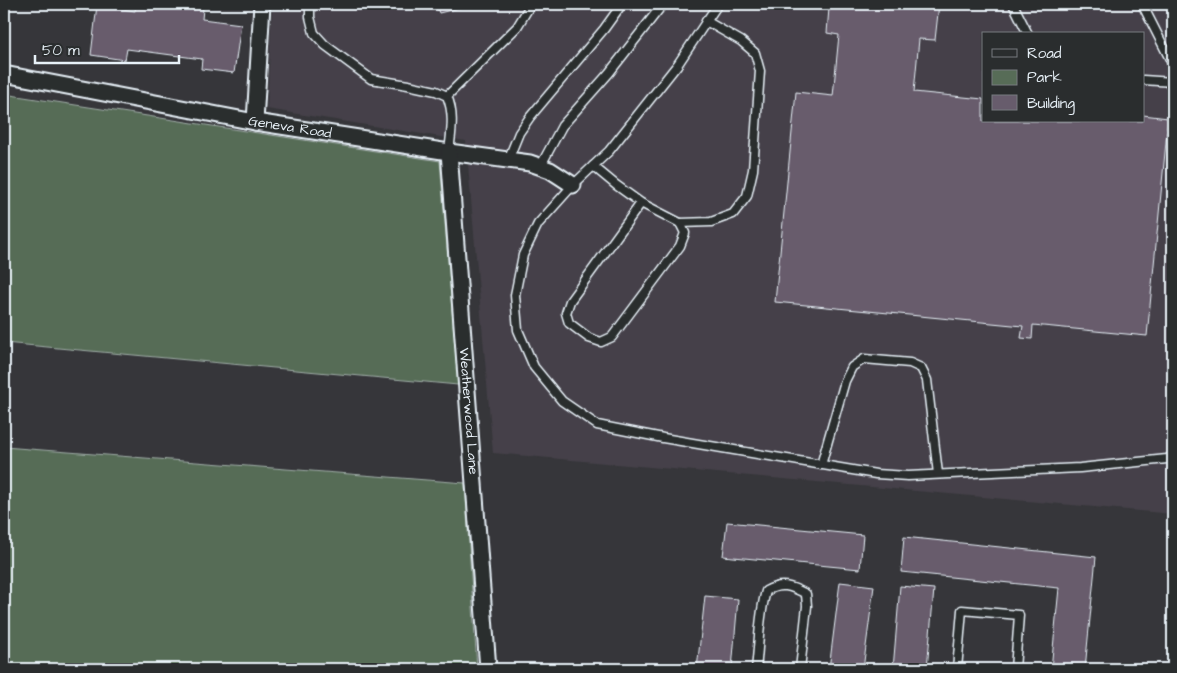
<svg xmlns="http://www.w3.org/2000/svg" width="1177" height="673" font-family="'Architects Daughter',sans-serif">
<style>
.built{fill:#454149;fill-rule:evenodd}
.green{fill:#576c57;stroke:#a0aea8}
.building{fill:#675c6c;stroke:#e8f1f8}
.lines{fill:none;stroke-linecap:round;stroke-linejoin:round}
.service-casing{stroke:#e8f1f8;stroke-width:11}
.minor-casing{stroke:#e8f1f8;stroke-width:19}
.service{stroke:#2a2d2e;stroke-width:8}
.minor{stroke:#2a2d2e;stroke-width:15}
.labels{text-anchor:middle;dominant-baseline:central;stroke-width:4;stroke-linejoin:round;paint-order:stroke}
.street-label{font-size:14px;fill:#e8f1f8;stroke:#2a2d2e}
</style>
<rect width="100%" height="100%" fill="#36363a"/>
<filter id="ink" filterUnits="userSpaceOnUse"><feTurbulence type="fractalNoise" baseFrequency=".02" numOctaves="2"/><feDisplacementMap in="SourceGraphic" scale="10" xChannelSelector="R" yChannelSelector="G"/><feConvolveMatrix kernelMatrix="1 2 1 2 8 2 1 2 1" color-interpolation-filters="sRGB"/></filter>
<g filter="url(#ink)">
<path class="built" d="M272,4H1173V514L493,453L466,141L267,109ZM983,34H1143V121H983Z"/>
<g class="green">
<path d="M4,94L440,161L458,385L4,343Z"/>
<path d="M4,447L465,483L477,669H4Z"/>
</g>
<g class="building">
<path d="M136,4H164L203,9L202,19L241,24L234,73L201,69L202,59L127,49L125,60L91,55L97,5L135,11Z"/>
<path d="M436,4H476L439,13Z"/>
<path d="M804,4H939L935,40L919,39L914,92L983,99V121H1143V115L1168,118L1167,129L1173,130V133L1167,132L1147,336L1033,325L1032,339L1021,338L1023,326L775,302L796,92L833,96L839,35L827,33L829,8L804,6Z"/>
<path d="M727,522L863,535L860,569L723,556Z"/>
<path d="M904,537L1096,557L1085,669H1051L1059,588L901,572Z"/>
<path d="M840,582L874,586L863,669H829Z"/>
<path d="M900,586L934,589L927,669H893Z"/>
<path d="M705,596L738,599L732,669H697Z"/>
</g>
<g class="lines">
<g class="service-casing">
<g id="service">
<path d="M310,4V17L314,33L325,45L371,79L408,85L436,91L447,96C455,115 451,133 449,152"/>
<path d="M718,4L678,64L609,151L573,185L538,224L523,255L515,295L518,330L534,367L562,401L597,425L663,438L876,474L908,476L1080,468L1167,459L1173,456"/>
<path d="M1013,4L1028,34"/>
<path d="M1142,4L1173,65"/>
<path d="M1143,80L1173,82"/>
<path d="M447,96L517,27L531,4"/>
<path d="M508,160L519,133L530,117L604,29L622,4"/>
<path d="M593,166L616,185L641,203L680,223L685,233L680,246L612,337L601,342L589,338L569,323L566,313L570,301L641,203"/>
<path d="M540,167L562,126L609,73L663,4"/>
<path d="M680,223L711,222L733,214L747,196L753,170L760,71L755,53L741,41L706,21"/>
<path d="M821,465L845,381L852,367L864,359L910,363L921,368L927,380L938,474"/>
<path d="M756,669C759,645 759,614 766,591C781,582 791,586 806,594L807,606L800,669"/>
<path d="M957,669L962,610L1019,615L1015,669"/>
</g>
</g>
<g class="minor-casing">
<g id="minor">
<path id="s1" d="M4,74L255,122L449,152L530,163L550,170L573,185"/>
<path d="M255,122L262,4"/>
<path id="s2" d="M449,152L488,669"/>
</g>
</g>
<use href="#service" class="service"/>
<use href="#minor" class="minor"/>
</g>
</g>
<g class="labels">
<g class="street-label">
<text stroke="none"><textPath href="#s1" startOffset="291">Geneva Road</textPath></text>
<text stroke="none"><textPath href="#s2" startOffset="260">Weatherwood Lane</textPath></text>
</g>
</g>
<rect width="1177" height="673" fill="none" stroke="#2a2d2e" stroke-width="20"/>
<rect x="10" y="10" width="1157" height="653" fill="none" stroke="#e8f1f8" stroke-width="2" filter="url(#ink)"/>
<rect x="982" y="32" width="162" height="90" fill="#2a2d2e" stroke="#767b7f"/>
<rect x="992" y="49" width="25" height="8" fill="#2a2d2e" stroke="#767b7f"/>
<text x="1027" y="58" font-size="15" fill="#e8f1f8">Road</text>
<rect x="992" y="70" width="25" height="15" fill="#576c57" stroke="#767b7f"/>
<text x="1027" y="82" font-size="15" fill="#e8f1f8">Park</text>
<rect x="992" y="95" width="25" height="15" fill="#675c6c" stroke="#767b7f"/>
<text x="1027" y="108" font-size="15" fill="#e8f1f8">Building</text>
<path d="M35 55v8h144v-8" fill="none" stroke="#e8f1f8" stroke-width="2.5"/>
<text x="42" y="55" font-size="15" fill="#e8f1f8" stroke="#2a2d2e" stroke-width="4" paint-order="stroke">50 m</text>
</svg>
